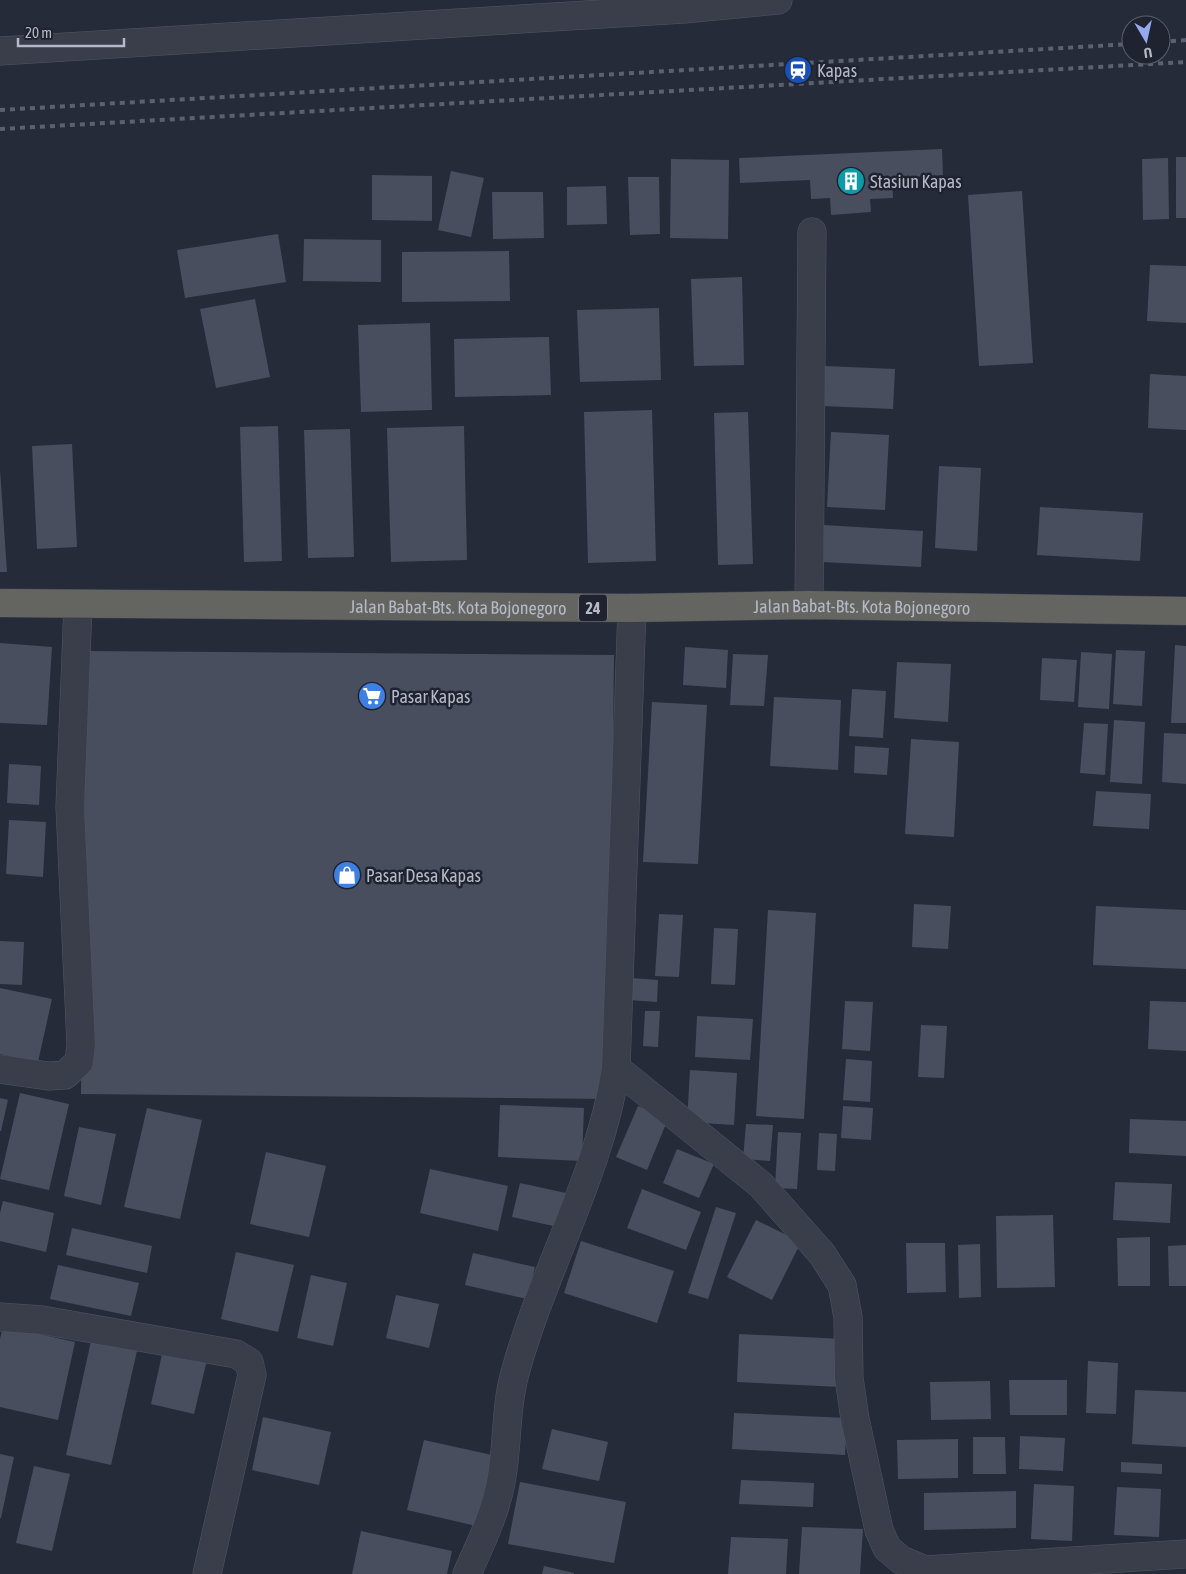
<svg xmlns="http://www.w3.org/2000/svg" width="1186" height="1574" font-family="'Asap Condensed',sans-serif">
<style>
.building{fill:#484e5e}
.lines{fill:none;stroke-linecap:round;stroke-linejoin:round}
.minor-casing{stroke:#525663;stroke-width:29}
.trunk-casing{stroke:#424653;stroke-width:29}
.minor{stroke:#3a3e4b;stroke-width:28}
.trunk{stroke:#646461;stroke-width:28}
.rail{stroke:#5c6171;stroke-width:4;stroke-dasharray:5 5;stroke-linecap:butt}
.labels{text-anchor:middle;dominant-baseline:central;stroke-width:5;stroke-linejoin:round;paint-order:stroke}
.shield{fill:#1f2330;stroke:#888c99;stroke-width:1}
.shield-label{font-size:16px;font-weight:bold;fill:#b5b9c6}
.poi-label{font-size:18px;fill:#b5b9c6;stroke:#1f2330;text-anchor:start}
.street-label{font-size:18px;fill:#b5b9c6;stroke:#1f2330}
</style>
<rect width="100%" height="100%" fill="#262b3a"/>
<g class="building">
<path d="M942,149L943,175L892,178L893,198L870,199L871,212L831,215L830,198L811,199L810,180L740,183L739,158Z"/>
<rect x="1176" y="157" width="10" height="61"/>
<path d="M1168,158L1169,219L1143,220L1142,159Z"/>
<path d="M671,159L729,160L728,239L670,238Z"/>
<path d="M451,171L484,178L471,237L438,230Z"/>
<path d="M372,175L432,176V221L372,220Z"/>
<path d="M628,177H659L660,234L630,235Z"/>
<path d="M606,186L607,224L567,225V187Z"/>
<path d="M1022,191L1033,363L979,366L968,195Z"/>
<path d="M492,192H543L544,238L493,239Z"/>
<path d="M278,234L286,282L185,298L177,250Z"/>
<path d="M304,239L381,240V282L303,281Z"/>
<path d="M509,251L510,301L402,302V252Z"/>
<path d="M1150,265L1186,266V323L1147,321Z"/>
<path d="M742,277L744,365L694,366L691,279Z"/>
<path d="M255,299L270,377L216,388L200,309Z"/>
<path d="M659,308L661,380L580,382L577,310Z"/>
<path d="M430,323L432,410L361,412L358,325Z"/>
<path d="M549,337L551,395L455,397L454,339Z"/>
<path d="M825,366L895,369L893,409L822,406Z"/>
<path d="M1150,374L1186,376V430L1148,428Z"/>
<path d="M652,410L656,561L588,563L584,412Z"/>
<path d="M748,412L753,564L718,565L714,413Z"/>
<path d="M278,426L282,561L244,562L240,427Z"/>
<path d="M464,426L467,560L391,562L387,428Z"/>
<path d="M350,429L354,557L308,558L304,430Z"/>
<path d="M831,432L889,435L885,510L827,507Z"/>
<path d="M72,444L77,547L37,549L32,446Z"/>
<path d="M939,466L981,468L977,551L935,548Z"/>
<path d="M0,469L7,572H0Z"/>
<path d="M1040,507L1143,513L1140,561L1037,555Z"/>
<path d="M824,525L923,531L921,567L822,562Z"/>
<path d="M0,643L52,647L47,725L0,723Z"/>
<path d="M1175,645L1186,646V723H1171Z"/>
<path d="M685,647L728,650L726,688L683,685Z"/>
<path d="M1116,650L1145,651L1142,706L1113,704Z"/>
<path d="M86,651L614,655L609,1099L81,1094Z"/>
<path d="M1081,652L1112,654L1109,709L1078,707Z"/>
<path d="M733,654L768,655L764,706L730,705Z"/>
<path d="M1042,658L1077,660L1074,702L1040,700Z"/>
<path d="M897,662L951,664L948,722L894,718Z"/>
<path d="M852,689L886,691L883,738L849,736Z"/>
<path d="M774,697L841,700L838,770L770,766Z"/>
<path d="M652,702L707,705L698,864L643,862Z"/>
<path d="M1114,720L1145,722L1142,784L1110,782Z"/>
<path d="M1084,723L1108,724L1105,775L1080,773Z"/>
<path d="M1164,733L1186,734V784L1162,782Z"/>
<path d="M911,739L959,742L954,837L905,834Z"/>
<path d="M855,746L889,748L887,775L854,773Z"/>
<path d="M9,764L41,766L39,805L7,803Z"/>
<path d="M1096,791L1151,794L1149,829L1093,826Z"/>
<path d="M9,820L46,822L43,877L6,874Z"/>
<path d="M914,904L951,906L948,949L912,947Z"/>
<path d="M1096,906L1186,910V969L1093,965Z"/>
<path d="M768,910L816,913L804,1119L756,1116Z"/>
<path d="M659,914L683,915L679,977L655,976Z"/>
<path d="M714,928L738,929L735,985L711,984Z"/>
<path d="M0,941L24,942L22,985L0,984Z"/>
<path d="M631,978L658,980L657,1002L629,1000Z"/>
<path d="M0,988L52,999L38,1062L0,1054Z"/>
<path d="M845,1001L873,1002L870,1051L842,1049Z"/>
<path d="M1150,1001L1186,1002V1051L1148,1049Z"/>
<path d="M645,1011H660L658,1047L643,1046Z"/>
<path d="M697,1016L753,1019L750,1060L695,1057Z"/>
<path d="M921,1025L947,1026L944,1078L918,1077Z"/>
<path d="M846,1059L872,1061L870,1102L843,1100Z"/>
<path d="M690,1070L737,1073L734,1125L687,1122Z"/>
<path d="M20,1093L69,1104L49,1190L0,1179Z"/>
<path d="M0,1098L8,1100L1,1131H0Z"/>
<path d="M500,1105L584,1108L582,1161L498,1157Z"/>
<path d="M638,1106L668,1119L647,1170L616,1157Z"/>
<path d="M843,1106L873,1108L871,1140L841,1138Z"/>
<path d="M147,1108L202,1120L180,1219L124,1207Z"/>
<path d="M1130,1119L1186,1121V1156L1129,1153Z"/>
<path d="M746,1124L773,1125L770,1161L743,1159Z"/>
<path d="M79,1127L116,1134L101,1205L64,1196Z"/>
<path d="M778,1132L801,1133L797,1189L775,1188Z"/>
<path d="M819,1133L837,1134L835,1171L817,1170Z"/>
<path d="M677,1149L714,1164L699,1198L663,1183Z"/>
<path d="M266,1152L326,1166L309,1237L250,1224Z"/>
<path d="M430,1169L508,1186L498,1231L420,1213Z"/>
<path d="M1115,1182L1172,1184L1170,1223L1113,1220Z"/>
<path d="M520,1183L566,1193L558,1227L512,1217Z"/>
<path d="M642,1189L701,1212L686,1250L627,1228Z"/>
<path d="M3,1201L54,1213L46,1252L0,1241V1213Z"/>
<path d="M716,1207L736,1213L708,1299L688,1293Z"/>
<path d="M1053,1215L1055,1287L997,1288L996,1216Z"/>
<path d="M756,1220L801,1242L772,1300L727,1277Z"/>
<path d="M72,1228L152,1246L147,1273L66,1255Z"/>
<path d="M1150,1237V1286H1118L1117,1238Z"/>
<path d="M581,1241L674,1271L657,1323L564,1293Z"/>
<path d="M906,1243H945L946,1292L907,1293Z"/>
<path d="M980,1244L981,1297L959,1298L958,1245Z"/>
<path d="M1186,1245V1286H1169L1168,1246Z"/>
<path d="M236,1252L294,1265L278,1332L221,1319Z"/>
<path d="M473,1253L535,1267L527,1299L465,1285Z"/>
<path d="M58,1265L139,1283L131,1316L50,1299Z"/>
<path d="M311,1275L347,1283L333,1346L297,1338Z"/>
<path d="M396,1295L439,1304L429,1348L386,1338Z"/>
<path d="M3,1326L75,1342L58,1420L0,1407V1339Z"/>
<path d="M739,1334L844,1339L841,1387L737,1382Z"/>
<path d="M91,1341L137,1351L111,1465L66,1455Z"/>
<path d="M163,1350L207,1360L194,1414L151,1404Z"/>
<path d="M1088,1361L1118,1363L1116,1414L1086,1413Z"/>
<path d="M1009,1380H1067V1415H1010Z"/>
<path d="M990,1381L991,1419L931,1420L930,1382Z"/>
<path d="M1135,1390L1186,1392V1447L1132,1444Z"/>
<path d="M734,1413L847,1418L845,1455L732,1449Z"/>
<path d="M263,1417L331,1432L319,1485L252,1470Z"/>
<path d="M552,1429L608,1442L599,1481L542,1469Z"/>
<path d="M1020,1436L1065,1438L1063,1471L1019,1469Z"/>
<path d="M973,1437H1005L1006,1474H973Z"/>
<path d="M958,1439V1478L898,1479L897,1440Z"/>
<path d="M424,1440L501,1457L485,1528L407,1510Z"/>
<path d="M0,1454L14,1457L1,1518H0Z"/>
<path d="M1121,1462L1162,1464V1474L1121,1472Z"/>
<path d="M34,1466L70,1474L52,1551L16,1543Z"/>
<path d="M741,1480L814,1483L813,1507L739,1504Z"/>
<path d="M520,1482L626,1502L614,1563L508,1544Z"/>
<path d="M1034,1484L1074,1486L1072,1541L1031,1539Z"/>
<path d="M1117,1487L1161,1489L1159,1537L1114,1535Z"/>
<path d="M1016,1491V1528L924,1530V1493Z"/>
<path d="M802,1527L863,1529L860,1574H799Z"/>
<path d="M361,1531L452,1551L447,1574H352Z"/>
<path d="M731,1537L788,1539L786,1574H728Z"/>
<path d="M544,1566L574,1573V1574H542Z"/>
</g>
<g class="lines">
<g class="minor-casing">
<g id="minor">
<path d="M0,51L684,9L778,0"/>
<path d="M809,605L812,232"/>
<path d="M632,608L616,1068L761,1185L822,1254L842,1285L848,1317L849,1378L855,1419L879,1530L887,1548L901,1560L925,1570L1186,1554"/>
<path d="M0,1069L48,1076L65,1075L79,1062L81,1044L70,807L78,605"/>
<path d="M0,1317L42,1320L236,1354L249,1362L252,1375L207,1574"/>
<path d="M467,1574C480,1544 495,1515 501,1482C508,1446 505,1408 515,1373C543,1270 600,1174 616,1068"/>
</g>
</g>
<g class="trunk-casing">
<g id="trunk">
<path id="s1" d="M0,603L632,608L809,605L1186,611"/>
</g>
</g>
<use href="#minor" class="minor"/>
<use href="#trunk" class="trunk"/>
<g class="rail">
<path d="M1161,42L1186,40"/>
<path d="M0,110L1131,44"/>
<path d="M0,129L1186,62"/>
</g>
</g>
<defs>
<g id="station-disc" transform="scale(1.4375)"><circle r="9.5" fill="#1a4fb4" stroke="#1f2330"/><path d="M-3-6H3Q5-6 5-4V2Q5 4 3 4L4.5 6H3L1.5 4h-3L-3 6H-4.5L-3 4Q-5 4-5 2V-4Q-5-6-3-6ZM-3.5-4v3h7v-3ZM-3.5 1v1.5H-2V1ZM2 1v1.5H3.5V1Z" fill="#fff"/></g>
<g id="building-disc" transform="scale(1.4375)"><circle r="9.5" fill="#0f9aa8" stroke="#1f2330"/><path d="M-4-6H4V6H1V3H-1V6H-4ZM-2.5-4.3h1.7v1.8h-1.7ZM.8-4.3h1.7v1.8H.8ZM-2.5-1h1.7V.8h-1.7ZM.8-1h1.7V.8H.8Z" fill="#fff"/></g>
<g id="supermarket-disc" transform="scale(1.4375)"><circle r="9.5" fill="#3f7fe0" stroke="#1f2330"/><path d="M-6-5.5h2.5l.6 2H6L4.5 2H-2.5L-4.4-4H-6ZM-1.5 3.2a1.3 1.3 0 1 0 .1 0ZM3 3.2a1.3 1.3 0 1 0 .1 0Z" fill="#fff"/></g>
<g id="shop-disc" transform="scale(1.4375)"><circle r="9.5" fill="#3f7fe0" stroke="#1f2330"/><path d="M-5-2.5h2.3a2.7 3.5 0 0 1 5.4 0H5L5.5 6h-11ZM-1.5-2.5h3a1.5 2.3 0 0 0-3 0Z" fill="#fff"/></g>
</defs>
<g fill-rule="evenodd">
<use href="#station-disc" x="798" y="70"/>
<use href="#building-disc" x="851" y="181"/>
<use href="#supermarket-disc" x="372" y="696"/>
<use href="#shop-disc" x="347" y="875"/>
</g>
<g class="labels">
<rect class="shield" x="579" y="594.5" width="28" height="27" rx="4"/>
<g class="shield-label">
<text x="593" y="608">24</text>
</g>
<g class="poi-label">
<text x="817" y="70">Kapas</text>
<text x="870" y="181">Stasiun Kapas</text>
<text x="391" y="696">Pasar Kapas</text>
<text x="366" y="875">Pasar Desa Kapas</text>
</g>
<g class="street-label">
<text stroke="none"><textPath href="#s1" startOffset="458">Jalan Babat-Bts. Kota Bojonegoro</textPath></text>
<text stroke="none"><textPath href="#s1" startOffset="862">Jalan Babat-Bts. Kota Bojonegoro</textPath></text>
</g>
</g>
<g transform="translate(1146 40) rotate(171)"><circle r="24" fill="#1f2330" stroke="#5b5f6c"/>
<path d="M0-4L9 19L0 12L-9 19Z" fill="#95a8ec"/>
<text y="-8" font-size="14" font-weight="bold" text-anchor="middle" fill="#b5b9c6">U</text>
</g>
<path d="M18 38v8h106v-8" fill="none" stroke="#b5b9c6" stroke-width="2.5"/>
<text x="25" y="38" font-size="15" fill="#b5b9c6" stroke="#1f2330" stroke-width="4" paint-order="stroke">20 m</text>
</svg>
